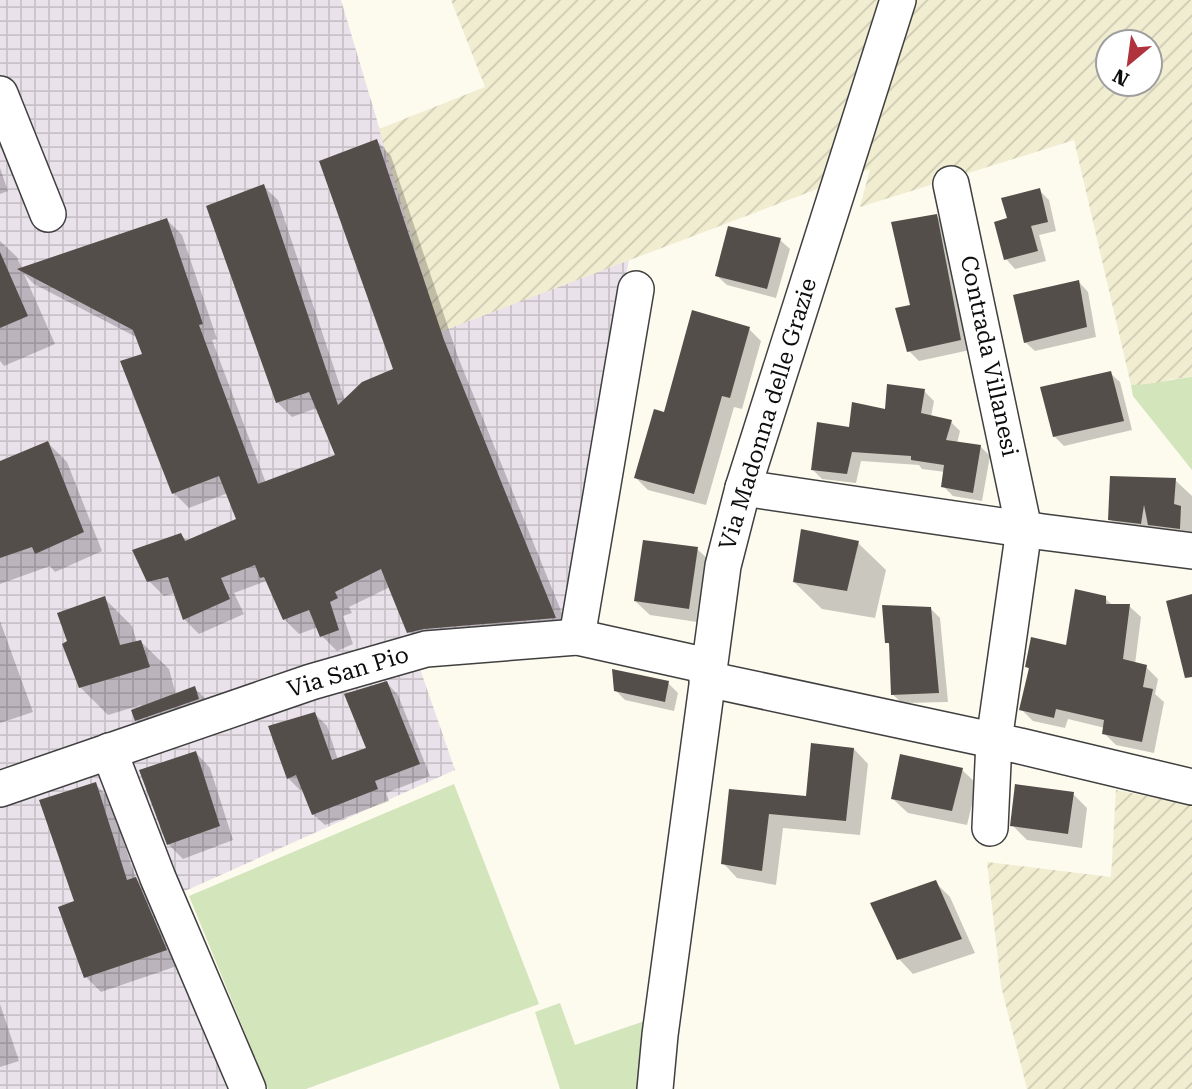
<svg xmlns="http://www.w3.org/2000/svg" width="1192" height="1089" font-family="'Roboto Serif',serif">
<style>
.industrial{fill:url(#industrial-grid)}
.farmland{fill:url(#farmland-furrows);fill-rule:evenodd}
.grass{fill:#d2e5bb}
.shadow{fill:#0003}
.building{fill:#544e4a}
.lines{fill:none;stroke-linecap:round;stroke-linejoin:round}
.minor-casing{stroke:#404040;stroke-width:38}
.minor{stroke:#fff;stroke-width:35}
.labels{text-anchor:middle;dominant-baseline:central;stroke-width:7;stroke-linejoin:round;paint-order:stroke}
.street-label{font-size:23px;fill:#0d0d0d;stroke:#fff}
</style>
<defs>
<pattern id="industrial-grid" width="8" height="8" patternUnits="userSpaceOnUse" patternTransform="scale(1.75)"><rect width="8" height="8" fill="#eae2eb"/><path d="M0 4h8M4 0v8" fill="none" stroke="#c8c1c8"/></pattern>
<pattern id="farmland-furrows" width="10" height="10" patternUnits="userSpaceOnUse" patternTransform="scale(1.75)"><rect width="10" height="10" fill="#f1edd1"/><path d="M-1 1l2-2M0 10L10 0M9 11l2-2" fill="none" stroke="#cdcab2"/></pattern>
</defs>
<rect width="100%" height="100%" fill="#fdfaee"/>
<path class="industrial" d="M0,0H341L440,331L629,259L563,652L419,666L455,770L165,900L240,1089H0Z"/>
<g class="farmland">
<path d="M451,0H1192V377L1172,379L1153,385H1131L1074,140L860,207L870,169L440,332L379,129L485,87ZM1108,42H1150V84H1108Z"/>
<path d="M1116,790L1192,805V1089H1027L1001,986L987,862L1111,877Z"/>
</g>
<g class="grass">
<path d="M1192,377V470L1133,396L1131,385C1152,385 1171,379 1192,377Z"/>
<path d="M454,784L539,1004L306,1089H268L189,896Z"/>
<path d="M560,1003L575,1045L659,1016L649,1089H560L535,1012Z"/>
</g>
<g class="shadow">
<path d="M377,141L391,156L458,357L570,633L424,647L409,632L390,587L349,607L352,613L343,616L353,644L337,651L322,636L318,627L299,634L284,619L266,581L234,593L244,614L199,634L184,619L175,593L164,596L149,581L181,535L188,542L239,519L228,493L189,508L174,493L144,355L138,338L34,284L24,274L55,344L4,366L0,361V241L17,257L22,269L167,220L182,235L217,339L212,340L266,483L337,456L317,408L292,417L277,402L263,186L278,200L345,401L395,370Z"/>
<path d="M0,168L8,191L0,194Z"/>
<path d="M1039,190L1049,200L1056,231L1039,235L1046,261L1015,269L1006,259L1009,220Z"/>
<path d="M936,216L946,225L970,350L919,361L909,351L912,307Z"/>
<path d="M780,240L790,249L776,298L727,285L717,276Z"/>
<path d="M1079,282L1088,292L1096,337L1035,351L1025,342Z"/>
<path d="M749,329L761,341L742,409L734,407L706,505L648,490L636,478L665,414Z"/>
<path d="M1110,373L1120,382L1132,430L1064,446L1054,436Z"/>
<path d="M924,391L934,401L931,417L951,422L960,431L957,443L980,446L990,456L982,501L953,496L943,486L945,472L922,469L919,465L861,461L856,483L822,479L813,470L851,428Z"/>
<path d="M48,443L67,462L102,551L55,572L50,566L0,584V463Z"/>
<path d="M1175,480L1192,496V554L1138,547L1110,519Z"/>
<path d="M858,543L886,570L875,618L822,609L794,582Z"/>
<path d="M697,549L712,563L704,623L650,615L635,601Z"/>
<path d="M104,598L132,626L137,643L141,642L169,669L176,695L194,688L209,702L151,735L137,720L141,705L108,715L80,687Z"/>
<path d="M1105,598L1113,606H1129L1141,617L1135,664L1146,667L1158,679L1155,694L1164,702L1154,753L1116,745L1104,733L1105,728L1068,719L1065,728L1033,721L1021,709L1031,671L1027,667L1068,648Z"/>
<path d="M930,608L940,618L948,702L902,703L892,694L891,646L887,642Z"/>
<path d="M0,621L33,712L0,723Z"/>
<path d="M387,683L398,695L430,776L386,793L389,801L325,825L313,814L303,789L300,790L288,778L315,714L327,726L338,760L369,749Z"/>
<path d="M668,683L678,693L674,711L625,700L615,690Z"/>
<path d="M854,749L868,764L860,835L783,828L776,885L737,878L723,863L730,791L807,798Z"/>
<path d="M196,753L210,768L233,840L183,859L168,844Z"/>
<path d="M962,770L977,784L967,825L908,813L893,799Z"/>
<path d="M95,784L110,799L136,879L150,893L180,965L101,992L86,977L76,902Z"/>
<path d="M1073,794L1087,808L1082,848L1027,840L1012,825Z"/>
<path d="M935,882L950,897L975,953L913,974L899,959Z"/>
<path d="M0,1004L19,1061L0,1067Z"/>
</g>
<g class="building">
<path d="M377,139L444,340L556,618L424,629L407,633L381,569L335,592L338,598L330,602L339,630L320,637L309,610L283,620L264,577L260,578L255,565L221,578L230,599L183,620L168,577L147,582L132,550L181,533L185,541L236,519L219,476L172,494L120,361L142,354L133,330L17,269L167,218L203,324L199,325L258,484L335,455L309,392L276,403L206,206L264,184L338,405L362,382L393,369L319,161Z"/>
<path d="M1040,188L1048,222L1031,226L1038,251L1004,260L994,222L1007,218L1001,198Z"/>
<path d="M937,214L961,340L907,352L895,308L910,305L891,222Z"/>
<path d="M728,226L781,238L767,289L715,276Z"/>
<path d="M0,252L28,316L0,328Z"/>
<path d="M1079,280L1087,327L1024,343L1013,295Z"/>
<path d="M692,310L750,327L730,398L722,396L694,494L634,478L654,409L664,412Z"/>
<path d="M1111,371L1124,421L1053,437L1040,387Z"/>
<path d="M887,384L925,389L921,413L952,420L946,440L981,445L973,493L941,487L944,465L911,460V456L852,452L847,474L811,470L817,422L849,427L852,402L885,409Z"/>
<path d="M48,441L84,532L35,554L32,547L0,558V461Z"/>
<path d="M1110,476L1176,478L1174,504L1181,506L1180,529L1148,525L1144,505L1141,524L1108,520Z"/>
<path d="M801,529L859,541L847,591L793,582Z"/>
<path d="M643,540L698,547L689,609L634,601Z"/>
<path d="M1075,589L1106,596V604H1130L1123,659L1147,665L1143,687L1153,689L1142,742L1102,734L1104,720L1056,709L1054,718L1019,710L1029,668L1025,667L1031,637L1066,645Z"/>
<path d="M1192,594V677L1185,678L1166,601Z"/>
<path d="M105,596L120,645L141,640L150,667L79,688L62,644L67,641L57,613Z"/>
<path d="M882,605L931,607L939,693L891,695L889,643H885Z"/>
<path d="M612,669L669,681L665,702L614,691Z"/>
<path d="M387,681L420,764L375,781L378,789L312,815L296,775L287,779L268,726L315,712L332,760L366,748L344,694Z"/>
<path d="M195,686L199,699L135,721L131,710Z"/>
<path d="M811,743L854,748L846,821L769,814L762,871L721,864L729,789L806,796Z"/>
<path d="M196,751L220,826L167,845L139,770Z"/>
<path d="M900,754L963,768L952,811L891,799Z"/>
<path d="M96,782L127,880L136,877L167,950L84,978L58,907L74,901L39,800Z"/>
<path d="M1015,784L1074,792L1068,834L1010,826Z"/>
<path d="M936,880L962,939L897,960L870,903Z"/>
</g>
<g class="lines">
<g class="minor-casing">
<g id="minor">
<path d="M0,94L48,214"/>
<path d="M951,184L1024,529L994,741L990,828"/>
<path d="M743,488L1043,532L1192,551"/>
<path d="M577,637L636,289"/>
<path d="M707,679L1020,746L1192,787"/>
<path d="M109,751L158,878L248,1089"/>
<path d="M0,789L311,682L426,649L577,637L708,666"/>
<path d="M655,1089L660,1035L723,566L743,488L898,0"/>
</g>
</g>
<use href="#minor" class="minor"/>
</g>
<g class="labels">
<g class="street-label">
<text transform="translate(989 356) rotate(78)">Contrada Villanesi</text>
<text transform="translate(768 414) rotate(-73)">Via Madonna delle Grazie</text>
<text transform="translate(348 672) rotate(-17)">Via San Pio</text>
</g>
</g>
<g transform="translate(1129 63) rotate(209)"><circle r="33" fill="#ffffff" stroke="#9e9e9e" stroke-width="2"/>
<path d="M0-5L12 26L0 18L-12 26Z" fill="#af323c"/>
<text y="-10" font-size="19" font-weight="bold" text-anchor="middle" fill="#0d0d0d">N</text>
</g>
</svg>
